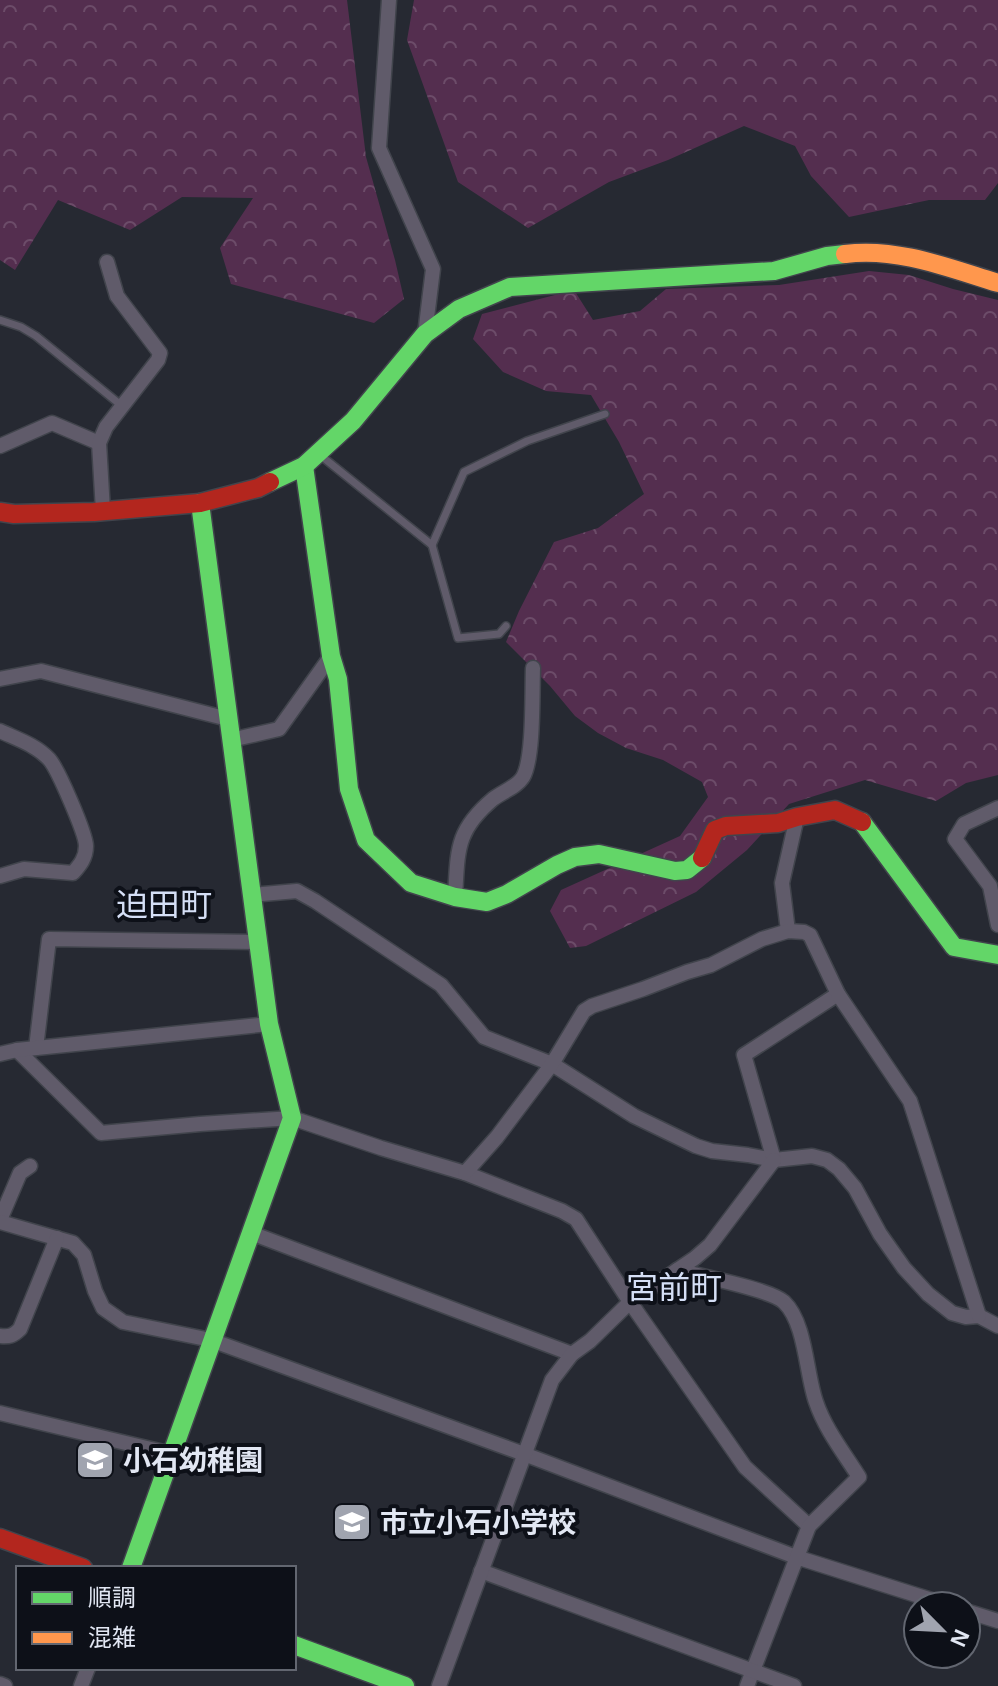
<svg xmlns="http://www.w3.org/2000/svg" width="998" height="1686" font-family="Helvetica,'Noto Sans JP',sans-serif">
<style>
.forest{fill:url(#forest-crowns)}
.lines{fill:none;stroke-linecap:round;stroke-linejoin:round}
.lane-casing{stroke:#41444c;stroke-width:10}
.street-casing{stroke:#41444c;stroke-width:17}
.fast-casing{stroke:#41444c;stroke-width:21}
.slow-casing{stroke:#41444c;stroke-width:21}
.jam-casing{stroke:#41444c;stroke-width:21}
.lane{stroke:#605b6a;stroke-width:7}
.street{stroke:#605b6a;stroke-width:14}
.fast{stroke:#63d668;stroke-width:18}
.slow{stroke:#ff974d;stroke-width:18}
.jam{stroke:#b3261e;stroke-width:18}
.labels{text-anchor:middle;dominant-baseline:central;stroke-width:8;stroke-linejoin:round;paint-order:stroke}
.poi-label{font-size:28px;font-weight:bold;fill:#e2e7f3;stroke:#0d1018;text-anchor:start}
.quarter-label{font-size:32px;fill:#d5dff6;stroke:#0d1018}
</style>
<defs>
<pattern id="forest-crowns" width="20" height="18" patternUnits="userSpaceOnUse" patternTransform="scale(2)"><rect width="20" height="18" fill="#542e4f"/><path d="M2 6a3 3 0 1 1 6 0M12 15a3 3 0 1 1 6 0" fill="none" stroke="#6c4c69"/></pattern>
</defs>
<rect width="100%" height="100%" fill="#262932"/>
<g class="forest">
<path d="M0,0H347L366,157L395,260L404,299L374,323L231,284L220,248L253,198L182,197L130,230L58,200L15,270L0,260Z"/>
<path d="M414,0H998V183L985,200H929L849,217L811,176L795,146L744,126L668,160L609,182L528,228L458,182L407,40Z"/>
<path d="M869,271L909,275L953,289L998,300V775L966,783L936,801L865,780L789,804L747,850L696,892L586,946L570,948L550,911L561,890L680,836L708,797L702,782L663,760L626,748L598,733L575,716L550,686L506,642L519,611L554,542L598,528L644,494L619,442L591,395L546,391L503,372L473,339L482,314L574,290L593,320L640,311L666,289L779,285Z"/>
</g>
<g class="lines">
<g class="lane-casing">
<g id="lane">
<path d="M0,320L21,327L36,336L122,406"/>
<path d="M320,455L432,545L458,638L499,634L506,626"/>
<path d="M432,545L464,472L527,441L605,414"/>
</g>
</g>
<g class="street-casing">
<g id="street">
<path d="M389,0L379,148L433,269L425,334"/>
<path d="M0,446L52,423L99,443"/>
<path d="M103,511L99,443L106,427L158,360L160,353L117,296L107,262"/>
<path d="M0,679L41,671L228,719"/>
<path d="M0,731C17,739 36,745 49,759C58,769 86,834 86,846C86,858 80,865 73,873L24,869L0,876"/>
<path d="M231,740L279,729L331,656"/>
<path d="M998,808L964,824L955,839L990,886L998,925"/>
<path d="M251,895L297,891L315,901L441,985L484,1037L552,1064L634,1116L696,1146L712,1151L748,1155L774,1160L812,1156L827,1160L839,1169L855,1188L880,1234L904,1268L928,1294L952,1313L966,1317L979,1316L998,1326"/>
<path d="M455,897C458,851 455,831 493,799C502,792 517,787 523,777C534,758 532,693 533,668"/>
<path d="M788,931L782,883L797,817"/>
<path d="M36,1048L49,939L257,942"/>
<path d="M17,1050L101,1133L200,1124L292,1118L381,1148L465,1173L562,1211L576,1219L630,1302L745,1467L809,1526"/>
<path d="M0,1054L17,1050L269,1024"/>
<path d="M774,1160L744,1055L838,994"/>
<path d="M465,1173L497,1137L552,1064L584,1011L592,1006L643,989L687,972L711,965L762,939L788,931L804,932L810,935L838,994L910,1101L979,1316"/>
<path d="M0,1220L20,1173L30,1166"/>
<path d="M0,1222L73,1243L84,1255L95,1291L103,1308L123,1322L211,1340L524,1454L796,1557L951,1606"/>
<path d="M251,1233L572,1354"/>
<path d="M677,1270C699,1276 770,1289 784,1302C806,1323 806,1374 816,1402C825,1429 844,1453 859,1477L809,1526L747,1686"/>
<path d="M0,1336C9,1337 13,1336 20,1329L57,1238"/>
<path d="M0,1413L172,1454"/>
<path d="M481,1571L794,1686"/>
<path d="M966,1611L998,1621"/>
<path d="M0,1684L5,1686"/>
<path d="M81,1686L88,1668"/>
<path d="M439,1686L552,1380L572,1354L590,1341L630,1302L695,1258L710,1245L774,1160"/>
</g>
</g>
<g class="fast-casing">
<g id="fast">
<path d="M304,466L331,656L338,679L349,789L366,840L411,883L455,897L487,902L507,894L557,865L575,857L599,854L675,871L687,870L702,858"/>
<path d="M270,482L304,466L353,421L425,334L459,309L510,287L774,271L827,256L845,254"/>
<path d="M862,822L954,947L998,955"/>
<path d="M131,1568L292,1118L269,1024L200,503"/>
<path d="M294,1645L405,1686"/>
</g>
</g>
<g class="slow-casing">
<path id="slow" d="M845,254C897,247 949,268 998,283"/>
</g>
<g class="jam-casing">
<g id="jam">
<path d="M0,512L14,514L94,512L200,503L258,488L270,482"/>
<path d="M702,858L715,830L726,826L778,823L797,817L835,810L862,822"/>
<path d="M0,1538L83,1568"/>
</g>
</g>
<use href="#lane" class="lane"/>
<use href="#street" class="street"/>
<use href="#fast" class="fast"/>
<use href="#slow" class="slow"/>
<use href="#jam" class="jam"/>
</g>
<defs>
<g id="school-square" transform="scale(2)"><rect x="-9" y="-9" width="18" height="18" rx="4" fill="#a0a4af" stroke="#0d1018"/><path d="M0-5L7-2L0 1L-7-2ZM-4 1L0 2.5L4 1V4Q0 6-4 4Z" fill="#fff"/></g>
</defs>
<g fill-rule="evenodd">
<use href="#school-square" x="95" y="1460"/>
<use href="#school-square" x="352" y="1522"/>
</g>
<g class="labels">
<g class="poi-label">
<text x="123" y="1460">小石幼稚園</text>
<text x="380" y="1522">市立小石小学校</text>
</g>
<g class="quarter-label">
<text x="164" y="905">迫田町</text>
<text x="674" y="1288">宮前町</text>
</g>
</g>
<rect x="16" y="1566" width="280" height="104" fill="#0d1018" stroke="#626670" stroke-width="2"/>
<rect x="32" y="1592" width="40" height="12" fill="#63d668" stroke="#626670" stroke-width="2"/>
<text x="88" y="1606" font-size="24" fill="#e2e7f3">順調</text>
<rect x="32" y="1632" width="40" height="12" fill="#ff974d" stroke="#626670" stroke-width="2"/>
<text x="88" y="1646" font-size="24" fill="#e2e7f3">混雑</text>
<g transform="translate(942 1630) rotate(114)"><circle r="38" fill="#0d1018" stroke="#626670" stroke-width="2"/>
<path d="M0-6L14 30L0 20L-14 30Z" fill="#a0a4af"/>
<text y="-12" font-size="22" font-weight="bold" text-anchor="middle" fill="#e2e7f3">N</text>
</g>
</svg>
